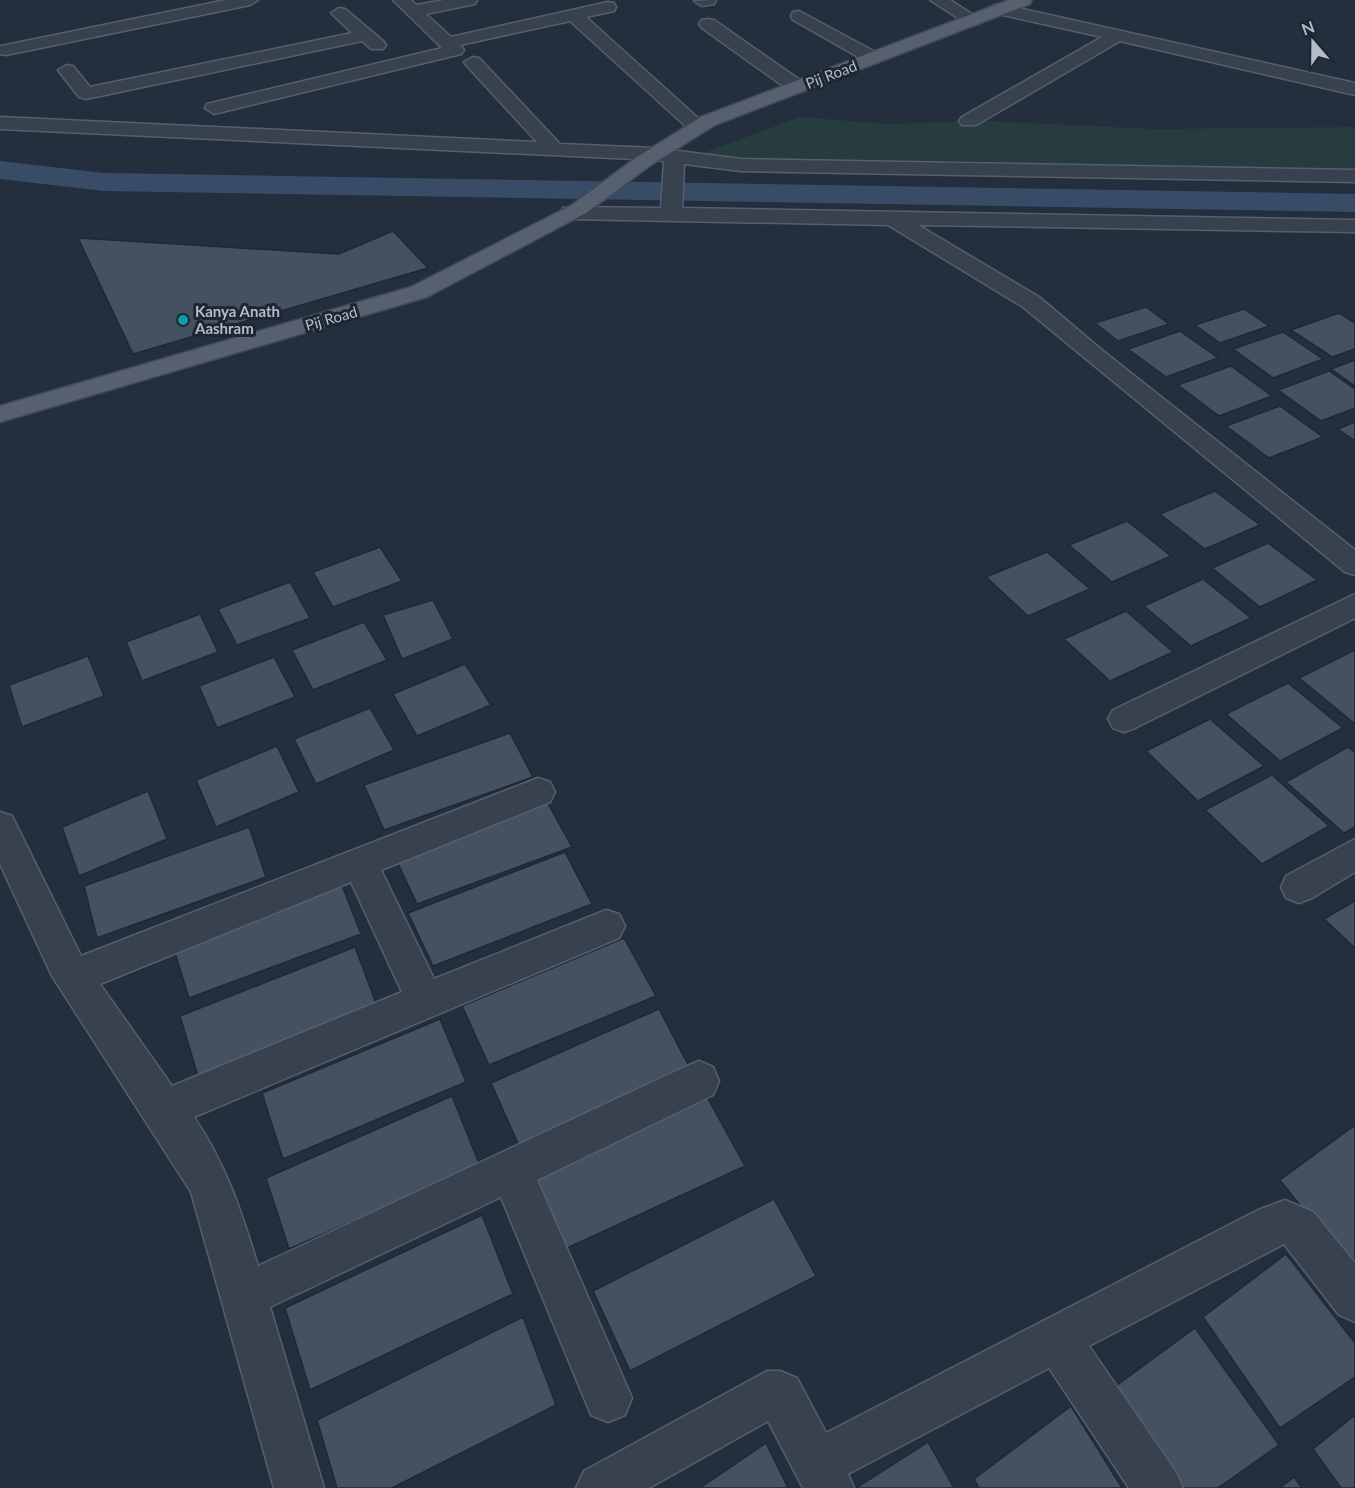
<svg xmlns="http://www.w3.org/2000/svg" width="1355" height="1488" font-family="Lato,sans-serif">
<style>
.green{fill:#263c3f}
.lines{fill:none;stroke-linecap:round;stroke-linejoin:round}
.canal{fill:#394c67;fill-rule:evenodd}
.building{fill:#455162;stroke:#1f2835;stroke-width:1.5}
.minor-casing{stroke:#565f6c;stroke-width:3}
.primary-casing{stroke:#414a57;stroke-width:3}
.minor{fill:#38414e;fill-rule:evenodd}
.primary{fill:#56606e;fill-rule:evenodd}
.culture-dot{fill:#0f9aa8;stroke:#1d2633;stroke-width:2}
.labels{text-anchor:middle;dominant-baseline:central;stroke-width:6;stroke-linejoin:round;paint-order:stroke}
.far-street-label{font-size:15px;fill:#b4bcc9;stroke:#1d2633}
.far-poi-label{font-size:15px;font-weight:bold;fill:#b4bcc9;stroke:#1d2633;text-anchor:start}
</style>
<rect width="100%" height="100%" fill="#242f3e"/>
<path class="green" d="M799,117L886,124L985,121L1154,129L1355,127V172L962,161L742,160L701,154Z"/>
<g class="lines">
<path class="canal" d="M0,161L104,173L1355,194V212L104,191L0,179Z"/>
</g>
<g class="building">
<path d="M393,231L428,268L133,354L78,238L339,254Z"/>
<path d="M1146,307L1169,324L1118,341L1095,323Z"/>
<path d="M1244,309L1269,326L1220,343L1195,325Z"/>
<path d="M1339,313L1355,323V349L1332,357L1291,330Z"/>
<path d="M1180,331L1218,358L1166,377L1128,349Z"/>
<path d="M1283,332L1323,359L1273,378L1233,349Z"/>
<path d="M1355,360V386L1331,369Z"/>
<path d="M1231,366L1272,396L1219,416L1178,385Z"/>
<path d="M1329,371L1355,389V408L1321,421L1278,390Z"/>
<path d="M1280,406L1323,437L1269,458L1226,426Z"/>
<path d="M1355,422V441L1338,429Z"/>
<path d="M1215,491L1260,525L1205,549L1160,514Z"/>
<path d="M1127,521L1171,556L1112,582L1069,545Z"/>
<path d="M1268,543L1317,580L1260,607L1212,568Z"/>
<path d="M380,547L402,581L333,607L313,572Z"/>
<path d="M1047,552L1090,589L1028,616L986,577Z"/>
<path d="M1203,579L1251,618L1191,646L1144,606Z"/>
<path d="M290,582L310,618L237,645L218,609Z"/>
<path d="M433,600L453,639L402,659L383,615Z"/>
<path d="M1126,611L1173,652L1110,681L1064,639Z"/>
<path d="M200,614L218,652L142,681L126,642Z"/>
<path d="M364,622L387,660L313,690L292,650Z"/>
<path d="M1355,650V722L1354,723L1299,678Z"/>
<path d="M88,656L104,696L22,727L9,685Z"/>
<path d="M274,657L295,697L217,728L199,686Z"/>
<path d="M465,664L491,705L417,736L393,694Z"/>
<path d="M1288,683L1343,728L1280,761L1226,714Z"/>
<path d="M370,708L394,750L316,784L294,739Z"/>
<path d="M1210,719L1264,766L1198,801L1146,751Z"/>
<path d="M510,733L533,777L384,830L364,785Z"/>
<path d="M277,746L299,792L216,827L196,780Z"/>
<path d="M1348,747L1355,753V827L1344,833L1286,782Z"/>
<path d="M1272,775L1329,826L1262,864L1205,810Z"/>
<path d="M148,791L167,839L79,876L62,827Z"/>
<path d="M545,798L572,847L417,904L394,855Z"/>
<path d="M249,827L266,877L97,938L84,886Z"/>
<path d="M565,852L592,904L433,966L408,913Z"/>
<path d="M340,880L361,934L189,998L172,943Z"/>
<path d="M1355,901V948L1324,919Z"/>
<path d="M624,938L656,996L489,1065L462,1006Z"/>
<path d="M355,947L377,1006L198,1076L180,1016Z"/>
<path d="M659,1009L692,1072L520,1148L491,1083Z"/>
<path d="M440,1019L466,1082L283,1159L262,1093Z"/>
<path d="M452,1096L480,1166L289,1249L266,1178Z"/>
<path d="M707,1097L745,1166L565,1249L532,1178Z"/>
<path d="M1355,1125V1275L1280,1180Z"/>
<path d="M774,1199L816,1276L630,1371L593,1291Z"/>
<path d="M482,1215L513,1294L310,1390L285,1308Z"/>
<path d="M1286,1254L1355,1343V1377L1280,1428L1203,1317Z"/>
<path d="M523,1317L556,1405L392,1488H337L317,1420Z"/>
<path d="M1195,1328L1279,1445L1218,1488H1164L1105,1394Z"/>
<path d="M1071,1406L1122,1488H979L974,1479Z"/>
<path d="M1355,1415V1488H1341L1313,1449Z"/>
<path d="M928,1442L954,1488H856Z"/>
<path d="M766,1443L788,1488H700Z"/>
<path d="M1294,1477L1302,1488H1280Z"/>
</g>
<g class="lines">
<g class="minor-casing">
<g id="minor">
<path d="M226,0H258L250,5L6,55L0,54V46L6,45Z"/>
<path d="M393,0H411L416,5L444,0H477L475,4L426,14L451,37L608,2L614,3L616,7L614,11L586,17L708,127L698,133L691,131L570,21L460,45L464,50L461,54L214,114L205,108L207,104L442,48Z"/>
<path d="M716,0L714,4L702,6L694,1Z"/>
<path d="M930,0H950L981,20L979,24H967Z"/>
<path d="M1000,4L1355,83V95L1120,41L976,125H962L959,121L962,117L1102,37L994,13L992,9L994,5Z"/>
<path d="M339,8L345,9L383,41L386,45L383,49H371L362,41L86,99L79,97L58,70L67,65L73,66L90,87L352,33L331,13Z"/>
<path d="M799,11L879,54L882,58L879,62H867L793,20L791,16L793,12Z"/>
<path d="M708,19L714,20L804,83L806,87L804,91H790L702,28L699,24L702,20Z"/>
<path d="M473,57L479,58L560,144L655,148L741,159L1355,170V182L741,171L684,164L682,208L1355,220V232L918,225L1039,297L1103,351L1355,550V575L1345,572L1023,307L888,225L571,219L563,218L560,213L563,208L571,207L661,208L664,161L655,160L0,129V117L537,142L467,66L464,62Z"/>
<path d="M1355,594V618L1135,728L1124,732L1113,728L1108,719L1113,710Z"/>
<path d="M538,778L550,782L555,792L550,802L381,870L434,979L606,910L619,914L625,926L619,938L194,1117C226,1164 242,1213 258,1266L685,1067L699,1061L713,1067L719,1081L713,1095L537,1180L632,1398L625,1415L608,1422L591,1415L501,1197L270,1307L324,1488H274L191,1192L52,976L0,864V812L12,816L81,956ZM351,882L402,992L172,1086L100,984Z"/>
<path d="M1355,839V872L1312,898L1299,903L1286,898L1281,887L1286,876Z"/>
<path d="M1285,1200L1313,1212L1355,1263V1322L1339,1315L1284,1244L1089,1346L1175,1471L1183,1488H1129L1049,1368L848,1474L854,1488H803L768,1421L649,1488H576L584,1471L767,1371H780L797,1378L826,1433L1258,1210Z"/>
</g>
</g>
<g class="primary-casing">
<path id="primary" d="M1009,0H1032L1030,4L715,125L651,165L586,213L427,297L0,422V406L411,287L572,205L637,157L701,117Z"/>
</g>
<use href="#minor" class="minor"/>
<use href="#primary" class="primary"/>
</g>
<circle class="culture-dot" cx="183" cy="320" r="6"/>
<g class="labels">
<g class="far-street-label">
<text transform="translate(831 74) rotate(-21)">Pij Road</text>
<text transform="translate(331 318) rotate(-16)">Pij Road</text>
</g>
<g class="far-poi-label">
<text x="195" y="311">Kanya Anath<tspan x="195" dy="17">Aashram</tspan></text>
</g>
</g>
<g transform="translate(1313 42) rotate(340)" stroke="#1d2633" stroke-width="4.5" paint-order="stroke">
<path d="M0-4.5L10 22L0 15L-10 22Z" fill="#b4bcc9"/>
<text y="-9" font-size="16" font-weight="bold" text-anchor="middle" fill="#b4bcc9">N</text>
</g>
</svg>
